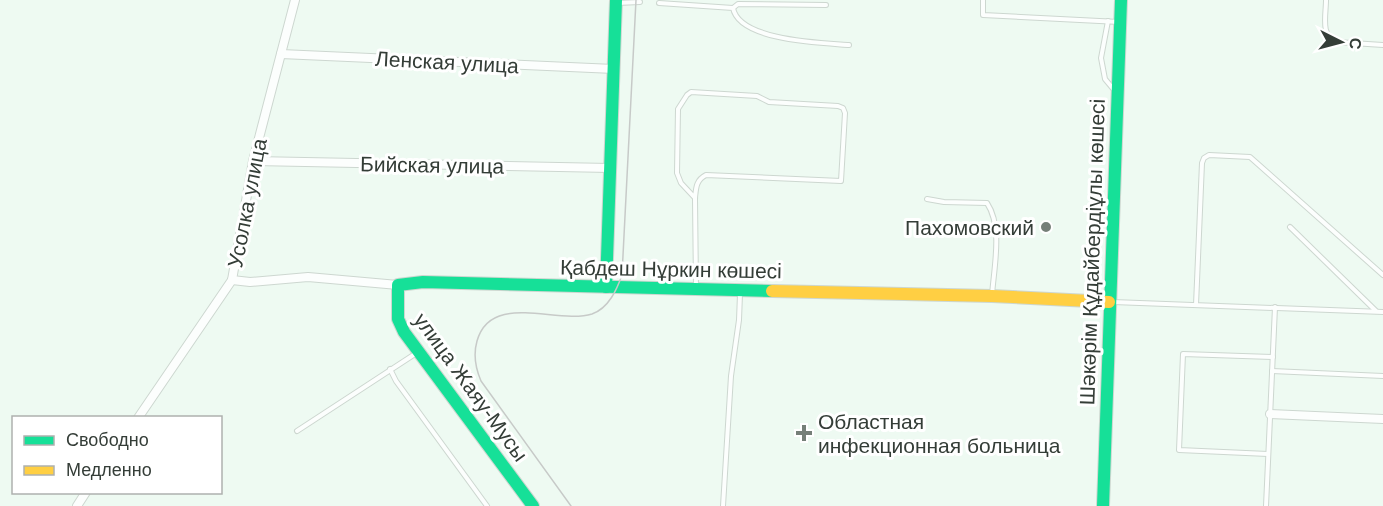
<svg xmlns="http://www.w3.org/2000/svg" width="1383" height="506" font-family="Helvetica,sans-serif">
<style>
.lines{fill:none;stroke-linecap:round;stroke-linejoin:round}
.lane-casing{stroke:#cdd7d0;stroke-width:6}
.street-casing{stroke:#cdd7d0;stroke-width:10}
.fast-casing{stroke:#cdd7d0;stroke-width:14}
.slow-casing{stroke:#cdd7d0;stroke-width:14}
.lane{stroke:#fcfefd;stroke-width:4}
.street{stroke:#fcfefd;stroke-width:8}
.fast{stroke:#16e098;stroke-width:12}
.slow{stroke:#ffcf43;stroke-width:12}
.tram{stroke:#c7cac8;stroke-width:1.5}
.poi-dot{fill:#757f78;stroke:#fff;stroke-width:2}
.labels{text-anchor:middle;dominant-baseline:central;stroke-width:6;stroke-linejoin:round;paint-order:stroke}
.street-label{font-size:21px;fill:#343d37;stroke:#fff}
.poi-label{font-size:21px;fill:#343d37;stroke:#fff;text-anchor:end}
</style>
<rect width="100%" height="100%" fill="#eefaf2"/>
<g class="lines">
<g class="lane-casing">
<g id="lane">
<path d="M983,0V15L1119,22"/>
<path d="M1326,0C1326,16 1320,36 1337,42L1383,45"/>
<path d="M617,3L640,2"/>
<path d="M659,3L733,8C739,41 823,43 849,45"/>
<path d="M733,8L738,4L826,5"/>
<path d="M1108,21L1101,58L1105,79L1115,91"/>
<path d="M695,198L681,183L677,173L678,109L687,95L691,92L757,96L769,102L838,106L843,108L845,113L841,181L706,175C696,180 696,188 695,198L696,287"/>
<path d="M927,199L944,202L987,203C1003,227 994,267 992,295"/>
<path d="M1290,227L1376,311"/>
<path d="M1113,302L1383,312"/>
<path d="M1196,305L1202,163L1204,158L1209,155L1250,157L1383,275"/>
<path d="M390,369L396,381L487,506"/>
<path d="M1272,371L1383,376"/>
<path d="M297,431L418,352"/>
<path d="M1268,454L1179,450L1183,354L1273,357"/>
<path d="M723,506L731,376L739,320L740,294"/>
<path d="M1266,506L1275,307"/>
</g>
</g>
<g class="street-casing">
<g id="street">
<path d="M281,54L614,69"/>
<path d="M253,161L610,168"/>
<path d="M232,280L250,282L308,277L398,285"/>
<path d="M1270,414L1383,419"/>
<path d="M138,418L232,280L253,161L295,0"/>
<path d="M77,506L86,492"/>
</g>
</g>
<g class="fast-casing">
<g id="fast">
<path d="M606,287L616,0"/>
<path d="M533,506L404,332L398,319V285L423,282L772,291"/>
<path d="M1103,506L1121,0"/>
</g>
</g>
<g class="slow-casing">
<path id="slow" d="M772,291L992,296L1109,302"/>
</g>
<use href="#lane" class="lane"/>
<use href="#street" class="street"/>
<use href="#fast" class="fast"/>
<use href="#slow" class="slow"/>
<path class="tram" d="M571,506L481,381C475,367 473,355 477,341C491,291 557,325 592,314C609,308 617,289 622,275L636,0"/>
</g>
<g class="poi-dot">
<circle cx="1046" cy="227" r="6"/>
<path d="M801 424h6v6h6v6h-6v6h-6v-6h-6v-6h6z"/>
</g>
<g class="labels">
<g class="street-label">
<text transform="translate(447 62) rotate(3)">Ленская улица</text>
<text transform="translate(432 165) rotate(1)">Бийская улица</text>
<text transform="translate(247 203) rotate(-79)">Усолка улица</text>
<text transform="translate(1092 252) rotate(-88)">Шәкәрім Құдайбердіұлы көшесі</text>
<text transform="translate(671 269) rotate(1)">Қабдеш Нұркин көшесі</text>
<text transform="translate(471 387) rotate(54)">улица Жаяу-Мусы</text>
</g>
<g class="poi-label">
<text x="1034" y="227">Пахомовский</text>
<text x="818" y="421" text-anchor="start">Областная<tspan x="818" dy="24">инфекционная больница</tspan></text>
</g>
</g>
<rect x="12" y="416" width="210" height="78" fill="#ffffff" stroke="#aeb1af" stroke-width="1.5"/>
<rect x="24" y="436" width="30" height="9" fill="#16e098" stroke="#aeb1af" stroke-width="1.5"/>
<text x="66" y="446" font-size="18" fill="#343d37">Свободно</text>
<rect x="24" y="466" width="30" height="9" fill="#ffcf43" stroke="#aeb1af" stroke-width="1.5"/>
<text x="66" y="476" font-size="18" fill="#343d37">Медленно</text>
<g transform="translate(1341 42) rotate(96)" stroke="#ffffff" stroke-width="4.5" paint-order="stroke">
<path d="M0-4.5L10 22L0 15L-10 22Z" fill="#343d37"/>
<text y="-9" font-size="16" font-weight="bold" text-anchor="middle" fill="#343d37">С</text>
</g>
</svg>
